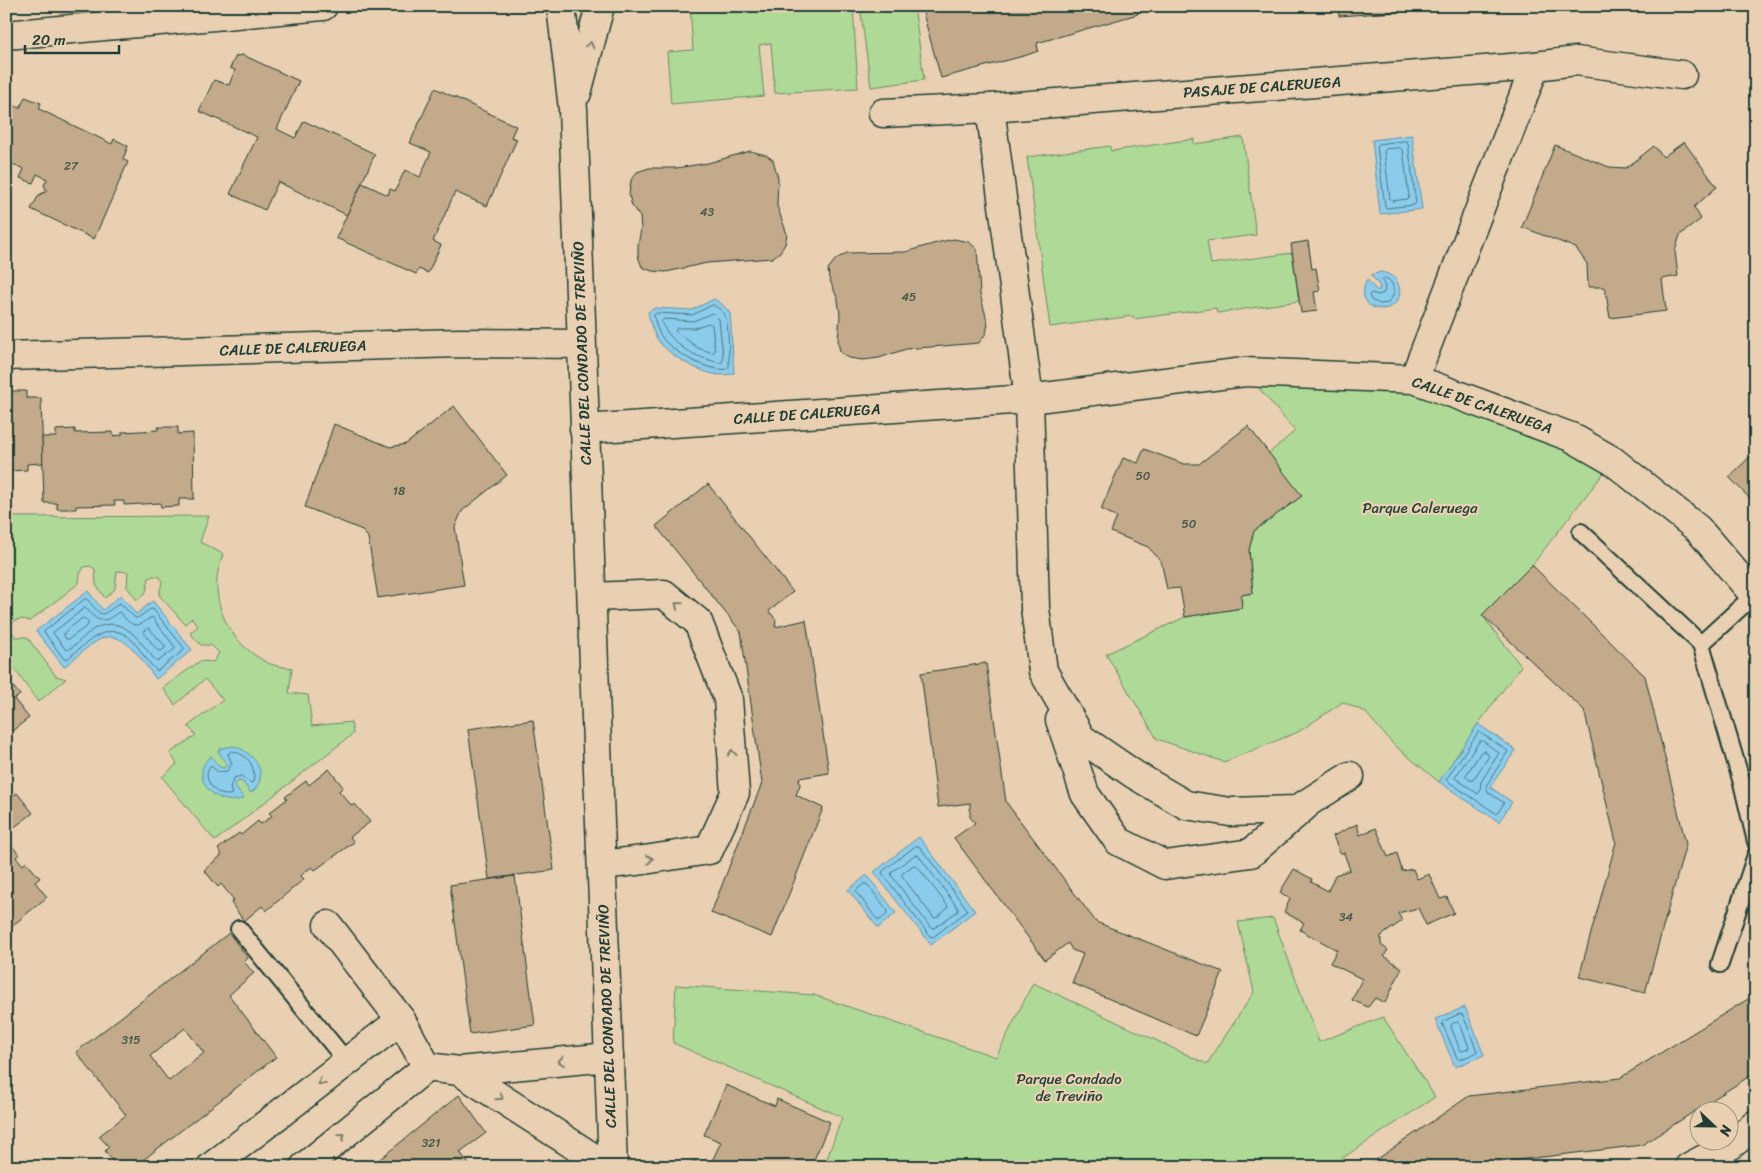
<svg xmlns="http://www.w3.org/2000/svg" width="1762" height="1173" font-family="Sriracha,sans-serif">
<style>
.green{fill:#afd996;stroke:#678b65}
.water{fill:#8bccec;stroke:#6093a2}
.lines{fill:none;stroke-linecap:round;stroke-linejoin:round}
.shore{stroke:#4a767e;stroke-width:1}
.building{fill:#c2aa8a;stroke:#1f3d34;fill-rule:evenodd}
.service-casing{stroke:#1f3d34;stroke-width:20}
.minor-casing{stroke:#1f3d34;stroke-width:31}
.tertiary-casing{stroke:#1f3d34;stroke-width:31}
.service{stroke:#ead0b2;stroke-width:16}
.minor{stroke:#ead0b2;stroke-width:28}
.tertiary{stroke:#ead0b2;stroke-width:28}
.oneway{stroke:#7a7f6d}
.labels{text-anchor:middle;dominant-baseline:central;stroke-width:4.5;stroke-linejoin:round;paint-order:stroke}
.number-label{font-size:12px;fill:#48584a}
.street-label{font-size:15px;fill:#1f3d34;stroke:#ead0b2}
.park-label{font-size:15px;fill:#264539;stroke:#ead0b2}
</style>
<rect width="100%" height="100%" fill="#ead0b2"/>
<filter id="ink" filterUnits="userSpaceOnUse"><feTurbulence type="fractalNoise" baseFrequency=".02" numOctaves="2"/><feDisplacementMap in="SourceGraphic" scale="10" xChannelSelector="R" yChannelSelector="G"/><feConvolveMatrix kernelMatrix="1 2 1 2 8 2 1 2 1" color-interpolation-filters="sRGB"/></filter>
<g filter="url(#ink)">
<g class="green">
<path d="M690,6H853L858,88L775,93L771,43L759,45L764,96L671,104L667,52L693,50Z"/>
<path d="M860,6H914L924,80L871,87Z"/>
<path d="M1243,137L1256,235L1207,241L1211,264L1292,253L1299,301L1217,313L1216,308L1134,319L1133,316L1050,327L1027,157L1110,146L1111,151L1194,139V144Z"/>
<path d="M1245,372L1414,379L1613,461L1532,565L1482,615L1521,666L1478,724L1439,782L1393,744L1365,712L1343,702L1298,732L1224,762L1157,739L1106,654L1185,617L1242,608L1241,595L1253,593L1249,550L1269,453L1295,431Z"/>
<path d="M209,516L200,542L223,554C221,561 218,569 217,577C215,614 233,644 266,662C273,666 284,667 292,668L289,693L308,695L312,726L351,722L353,734L215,841L162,777L177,764L170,753L196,735L188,726L223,700L205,679L175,705L163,688L200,661L213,662L219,653L211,645H201L190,633L198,626L192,618L185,624L159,595L162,582L160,577L153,576L149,578L146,592L137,600L127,587L128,572L117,571L115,589L105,598L96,585L95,569L90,566L84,567L80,574L79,583L30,621C20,618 15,618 10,627L15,637H27L56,676L66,679L38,702L6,657V517Z"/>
<path d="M1273,918L1319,1042L1383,1017L1435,1097L1332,1165V1167H824L842,1117L673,1043L676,985L814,995L996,1057L1033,983L1207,1064L1254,992L1238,922Z"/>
</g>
<g class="water">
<path d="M1412,135L1422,209L1380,214L1372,140Z"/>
<path d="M1381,272C1390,274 1396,277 1399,286C1407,318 1349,317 1367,279L1376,290H1380L1379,285L1371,275Z"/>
<path d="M714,299L722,304L730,313L734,373C731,374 726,375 723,375C703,375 674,358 661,344C653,335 650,323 648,312L655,308L692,310Z"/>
<path d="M88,591L103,610L121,595L136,614L153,601L192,650L156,679C144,664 125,628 101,639C88,645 76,658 64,667L36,631Z"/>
<path d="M1478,724L1516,750L1490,787L1512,802L1499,822L1439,782Z"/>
<path d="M233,746C254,751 272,776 251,793L243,782L239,781L236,783L235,787L244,798C215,810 187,775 211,756L219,767L224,768L227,765L218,751L222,748Z"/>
<path d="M919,837L975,911L931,945L874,872Z"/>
<path d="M867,875L896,913L878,928L848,890Z"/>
<path d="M1465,1007L1484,1055L1455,1067L1435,1019Z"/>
</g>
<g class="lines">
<g class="shore">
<path d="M1406,141L1408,143L1416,203L1414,205L1386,208L1385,206L1377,146L1379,144Z"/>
<path d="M1400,148L1403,150L1409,197L1407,199L1392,201L1390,199L1384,151L1386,149Z"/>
<path d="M1384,278C1392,279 1394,287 1394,294L1388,303L1380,304L1371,300L1369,295L1371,293L1378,295L1384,293L1385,287L1382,280Z"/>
<path d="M713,305C717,307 723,311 725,315C729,325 729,355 729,367L727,369C709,372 676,354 664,340C659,334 655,324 654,315L656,313L692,315Z"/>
<path d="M713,313L719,319L723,356V361L721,363C694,357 674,347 661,322L664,319L693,321Z"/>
<path d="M709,323L712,325L715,351L713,353L698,348L675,331L677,328H694Z"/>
<path d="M85,599L88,600C104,620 100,616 120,603L135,618C142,618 146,609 153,609L184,648V650L157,671C147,662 141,650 132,640C109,617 85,645 67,659H64L44,632Z"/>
<path d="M85,608C89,610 90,613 93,616C103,625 111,617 119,612C125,617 130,628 140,624C145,622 148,619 152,617L175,647V649L157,662C140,644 126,612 94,629C84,635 76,647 66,650L53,633Z"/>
<path d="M83,618L88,621V625L69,639H66L64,636V633Z"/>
<path d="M149,628L165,646V648L161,651H158L144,633V631Z"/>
<path d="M1479,732L1508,751L1486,786L1488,792L1504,803L1497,814L1446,780Z"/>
<path d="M1480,741H1483L1499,753L1481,782L1480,792L1478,794L1455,778Z"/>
<path d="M232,751C247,754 257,766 253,782L251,783L241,776L234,778L230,787L232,794C218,800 199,778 211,766L218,772L227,771L232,764L228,754Z"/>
<path d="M1484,751L1488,754L1489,756L1473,780H1470L1466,777V775L1481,752Z"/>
<path d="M916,846H919L967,909L966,912L933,937L930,936L882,873L883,871Z"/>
<path d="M915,855H918L958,908V911L934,928H931L891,875L892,872Z"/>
<path d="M914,865L917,866L948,906L947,909L936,918L933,917L902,876V874Z"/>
<path d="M864,884H867L888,911L887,914L880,920L877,919L856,892L857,890Z"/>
<path d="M1460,1014L1463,1015L1477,1051L1476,1053L1459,1060L1457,1058L1442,1023L1444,1021Z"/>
<path d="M1457,1022L1460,1024L1469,1047L1468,1049L1463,1051L1460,1050L1451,1027L1452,1024Z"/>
</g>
</g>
<g class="building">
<path d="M921,6H1135L1138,14L1037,43L1038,51L1027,55L941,78Z"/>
<path d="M1338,6H1439V9L1339,16Z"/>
<path d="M243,55L299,81L277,129L295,138L304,121L375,154L347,215L278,182L265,210L230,194L257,137L199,111L214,80L229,85L235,70L230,68L236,56Z"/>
<path d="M435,88L516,126L511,137L517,139L487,206L455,192L433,241L441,245L428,273L419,269L416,274L336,238L362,183L388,195L390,189L395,191L405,170L420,177L431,152L410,143Z"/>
<path d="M25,97L41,103L39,109L112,144L114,139L128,146L123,159L128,162L94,239L31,209L39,195L47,191L44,185L47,179L37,174L33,183L20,178L24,169L8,162L11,158L6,155V103L20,108Z"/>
<path d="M1684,142L1717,187L1694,207L1701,219L1680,235L1675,251L1678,276L1662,279L1666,311L1610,318L1605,287H1588L1587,264L1576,248L1522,227L1555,145L1609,167L1626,168L1654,146L1663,157Z"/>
<path d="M750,151L766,155L773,160L778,178L777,206L787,234L785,244L780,252L772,258L707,263L666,272L652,271L642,267L638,256V245L641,229L640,217L632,206L629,195L631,180L637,172L649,168H676L708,163Z"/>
<path d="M954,239L969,242L977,249L980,294L988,324L986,333L979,343L906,349L879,358L863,360L849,358L840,352L838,341L840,315L838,300L829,278L828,269L836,259L847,253L905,252L940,242Z"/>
<path d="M1308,241L1312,269L1316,268L1320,291L1314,292L1317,311L1301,313L1291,244Z"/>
<path d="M7,391H26V398H41L43,463L27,464V470L10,471V468H6Z"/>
<path d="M454,406L507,475L462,511L455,527L464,585L378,598L368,537L360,529L305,507L334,424L390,447L406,444Z"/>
<path d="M1248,426L1302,496L1254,531L1249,550L1253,593L1241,595L1242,608L1185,617L1180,588L1167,589L1161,561L1148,547L1111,532L1117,517L1101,509L1123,458L1138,463L1144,449L1184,464H1199Z"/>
<path d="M158,427H178V434L193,433L194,499H179V506L161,507L160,503L124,505V501H114L115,505L76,506V509H57V503H44L42,437H56V430L75,429V433L113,432V436L122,435V432L158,430Z"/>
<path d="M1756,451V505L1729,477Z"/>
<path d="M708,484L793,592L769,611L776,620L775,627L806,620L829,773L799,778L800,785L796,795L823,808L772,937L711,913L762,783L741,632L656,526Z"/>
<path d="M1532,565L1645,676L1686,844L1645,993L1579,977L1616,842L1584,710L1482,615Z"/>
<path d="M986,663L1006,802L1096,922L1223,972L1196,1036L1072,983L1083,954L1072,950L1068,943L1045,960L954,838L975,823L970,817V803L938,807L921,673Z"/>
<path d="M6,678L20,695L14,699L29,718L12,731L10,728L6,731Z"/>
<path d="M533,720L554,870L489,879L468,729Z"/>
<path d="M329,769L343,787L339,791L352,806L355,804L370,822L350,837L354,842L315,870L312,867L306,871L301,876L304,879L266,911L262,906L244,921L231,903L234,900L221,884L218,887L204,870L222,855L218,849L239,833L241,835L258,821L261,824L272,816L269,813L287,799L285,797L306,781L309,785Z"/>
<path d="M6,786L13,796L17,793L33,813L8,832V828L6,829Z"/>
<path d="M1357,824L1360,835L1376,828L1388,857L1397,853L1402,871L1413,869L1417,879L1429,874L1440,899L1447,897L1454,913L1426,925L1418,908L1398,913L1402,921L1381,936V945L1388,950L1384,956L1402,968L1385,1003L1375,998L1368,1007L1352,1000L1362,979L1330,963L1337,950L1300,930L1304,923L1284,912L1290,899L1280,892L1294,869L1312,879L1311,882L1328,891L1335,875L1350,870L1344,853H1340L1333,836Z"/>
<path d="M7,840L19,854L16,857L23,865L26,862L40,878L35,882L47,897L6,931Z"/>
<path d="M515,876L535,1025L470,1034L450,885Z"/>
<path d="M229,933L248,958L244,962L254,973L229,995L276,1057L134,1167H117L105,1151L109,1147L99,1136L126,1115L76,1052ZM185,1028L204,1053L169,1081L150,1056Z"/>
<path d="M1748,999L1756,1012V1072L1642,1145L1493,1163L1487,1167H1366L1469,1096L1620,1078Z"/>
<path d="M726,1085L775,1106L777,1099L830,1122L811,1167H709L721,1142L704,1135Z"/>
<path d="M459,1095L486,1133L460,1152L471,1167H370Z"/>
<path d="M693,1160L707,1167H690Z"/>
</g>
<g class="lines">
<g class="service-casing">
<g id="service">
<path d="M1581,532L1701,644L1742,783L1756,842"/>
<path d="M1701,644L1754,595"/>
<path d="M239,929L347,1062"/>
<path d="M1720,964L1756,855"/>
</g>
</g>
<g class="minor-casing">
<g id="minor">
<path d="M561,6L573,109L613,1167"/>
<path d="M577,93L600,6"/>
<path d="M990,108L1029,399L1035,608L1043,671L1081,738L1135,775L1186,805L1230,812L1296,810L1350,776"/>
<path d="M883,113L990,108L1535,66L1576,61L1682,75"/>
<path d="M6,356L460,343L581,344"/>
<path d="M1414,379L1535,66"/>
<path d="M584,429L1029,399L1245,372L1414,379L1571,437L1613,461L1698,529L1756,597"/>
<path d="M592,597L664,594L698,622L728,699L735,793L709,850L644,860L602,865"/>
<path d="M1060,720L1085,794L1118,841L1165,865L1251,853L1305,806"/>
<path d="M328,925L401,1020L427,1067"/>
<path d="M427,1067L459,1071L600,1162L613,1165"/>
<path d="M459,1071L609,1057"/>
<path d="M211,1167L401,1020"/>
<path d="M304,1167L427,1067"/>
<path d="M1689,1167L1731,1145L1756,1124"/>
</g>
</g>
<g class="tertiary-casing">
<path id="tertiary" d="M6,35L323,6"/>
</g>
<use href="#service" class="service"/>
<use href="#minor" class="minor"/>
<use href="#tertiary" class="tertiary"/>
</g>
<defs><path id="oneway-chevron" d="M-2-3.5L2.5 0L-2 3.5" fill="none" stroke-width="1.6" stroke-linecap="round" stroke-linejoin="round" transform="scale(1.25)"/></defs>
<g class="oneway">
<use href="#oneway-chevron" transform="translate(590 45) rotate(-75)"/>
<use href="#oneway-chevron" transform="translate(678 605) rotate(-141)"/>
<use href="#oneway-chevron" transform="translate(732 753) rotate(-94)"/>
<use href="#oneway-chevron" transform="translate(650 859) rotate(-9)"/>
<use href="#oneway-chevron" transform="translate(561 1061) rotate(175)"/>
<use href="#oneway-chevron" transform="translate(321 1082) rotate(142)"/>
<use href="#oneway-chevron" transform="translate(500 1097) rotate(33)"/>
<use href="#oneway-chevron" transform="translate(342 1136) rotate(-39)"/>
</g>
</g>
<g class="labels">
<g class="number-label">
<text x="71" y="166">27</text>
<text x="707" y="212">43</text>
<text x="909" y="297">45</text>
<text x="1143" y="476">50</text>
<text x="399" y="491">18</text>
<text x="1189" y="524">50</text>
<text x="1346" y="917">34</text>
<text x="131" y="1040">315</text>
<text x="431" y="1143">321</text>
</g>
<g class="street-label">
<text transform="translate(1262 87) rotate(-4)">PASAJE DE CALERUEGA</text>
<text transform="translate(293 348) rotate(-2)">CALLE DE CALERUEGA</text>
<text transform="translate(582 353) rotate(-92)">CALLE DEL CONDADO DE TREVIÑO</text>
<text transform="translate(1482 405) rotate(19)">CALLE DE CALERUEGA</text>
<text transform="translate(807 414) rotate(-4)">CALLE DE CALERUEGA</text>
<text transform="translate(607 1016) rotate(-92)">CALLE DEL CONDADO DE TREVIÑO</text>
</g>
<g class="park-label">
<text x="1420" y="508">Parque Caleruega</text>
<text x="1069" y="1079">Parque Condado<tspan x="1069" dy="17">de Treviño</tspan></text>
</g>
</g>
<rect width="1762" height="1173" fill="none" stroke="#ead0b2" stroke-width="25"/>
<rect x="12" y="12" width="1737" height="1148" fill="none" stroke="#1f3d34" stroke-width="2" filter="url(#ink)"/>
<g transform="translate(1714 1126) rotate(112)"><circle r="24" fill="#ead0b2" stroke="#999580"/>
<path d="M0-4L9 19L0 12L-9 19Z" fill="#1f3d34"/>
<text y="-8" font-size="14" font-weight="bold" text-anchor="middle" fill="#1f3d34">N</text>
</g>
<path d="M25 45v8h94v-8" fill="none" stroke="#1f3d34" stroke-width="2.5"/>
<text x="32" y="45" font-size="15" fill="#1f3d34" stroke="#ead0b2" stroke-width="4" paint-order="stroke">20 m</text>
</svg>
